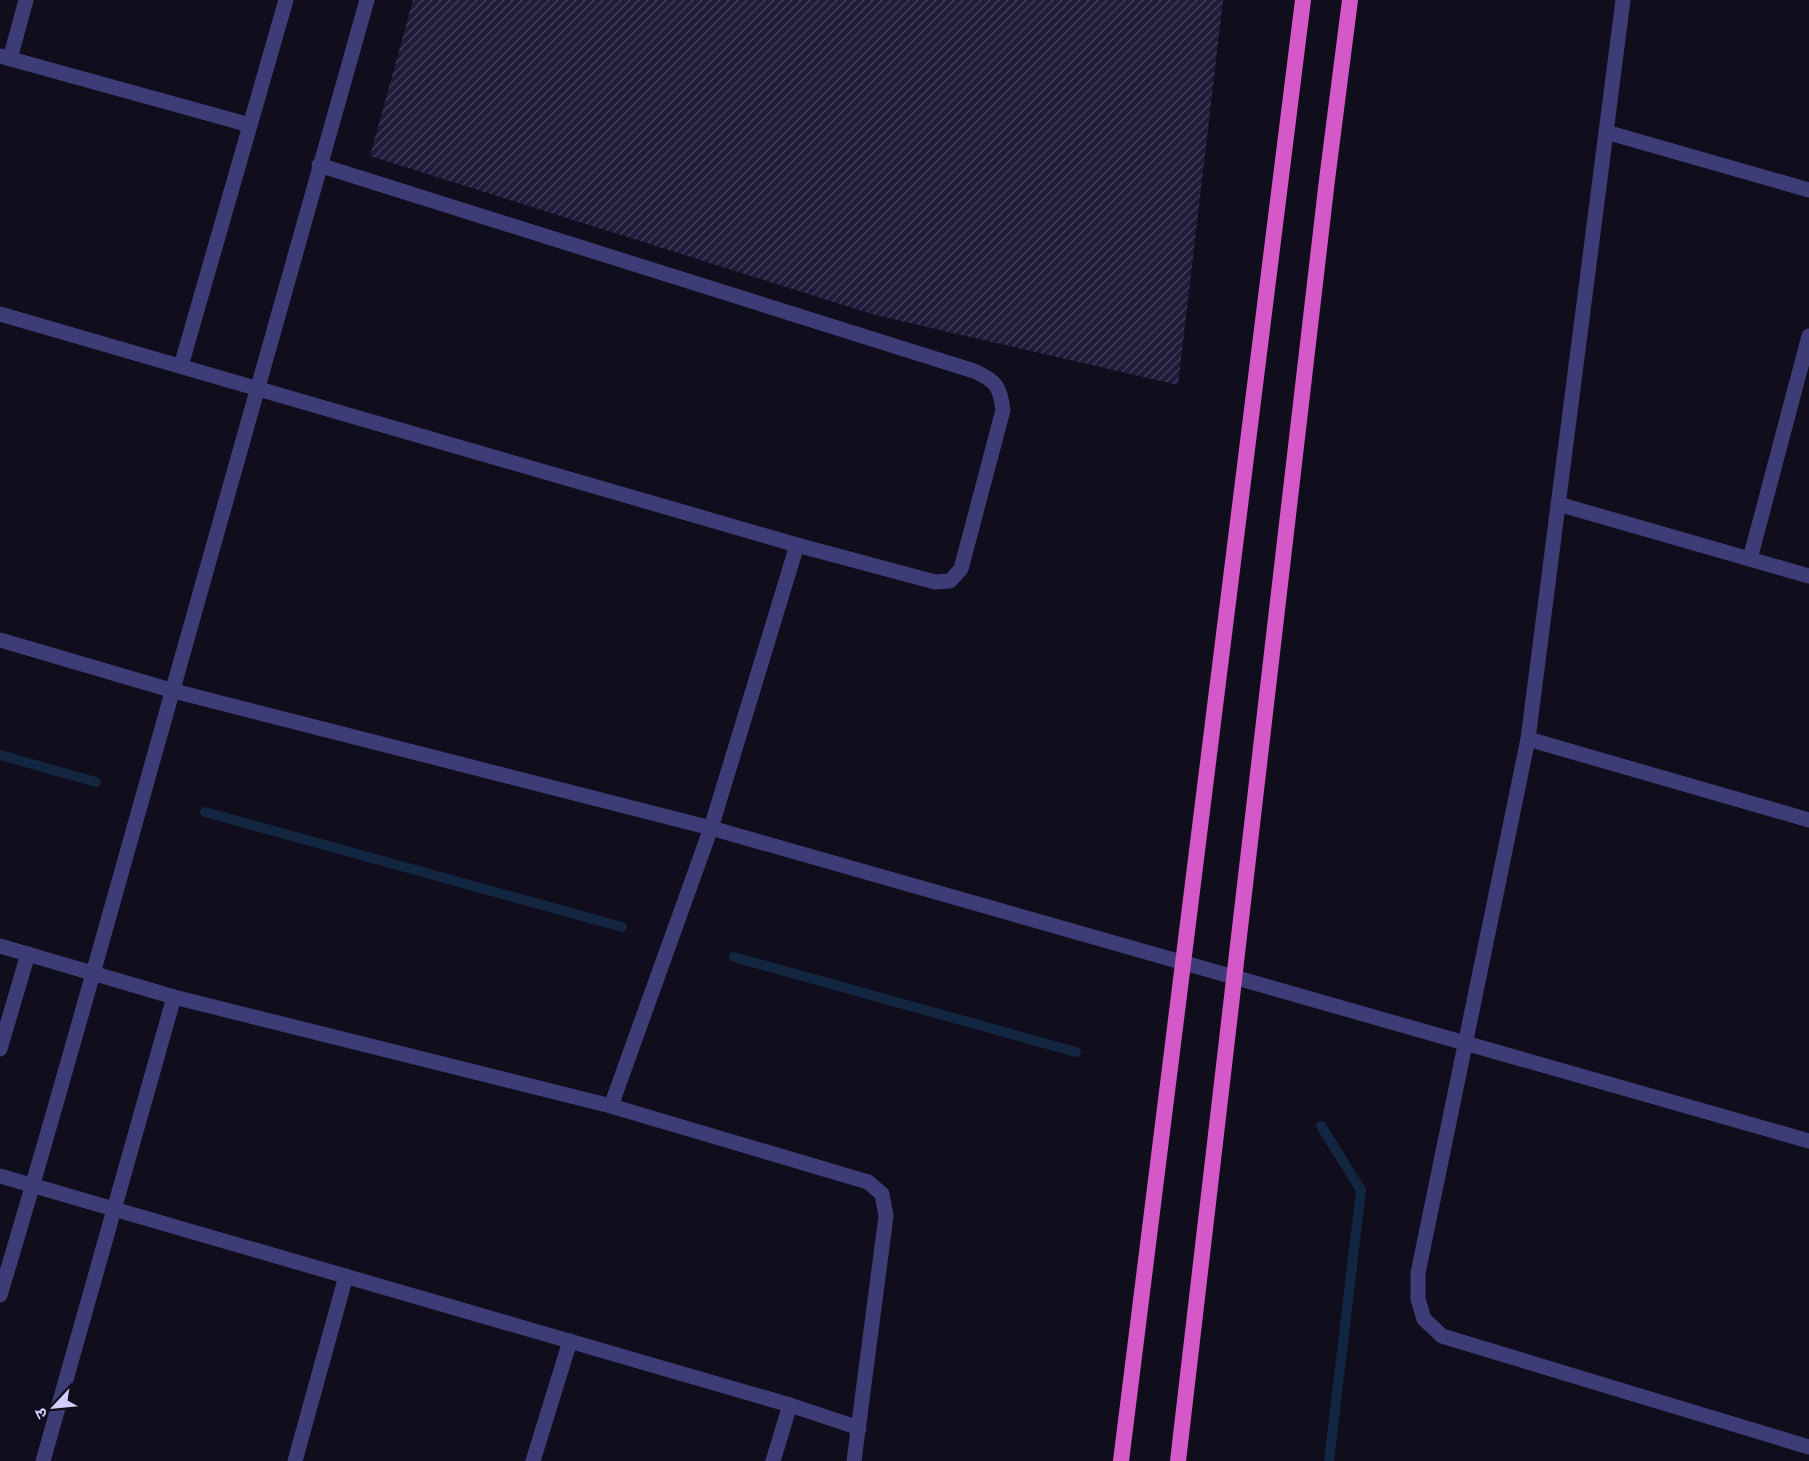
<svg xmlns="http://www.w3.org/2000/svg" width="1809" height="1461" font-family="'Asap Condensed','Noto Sans Devanagari',sans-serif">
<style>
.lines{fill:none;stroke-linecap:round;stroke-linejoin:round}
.stream{stroke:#122541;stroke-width:10}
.building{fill:url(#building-hatch)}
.minor{stroke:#3e3c77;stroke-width:15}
.trunk{stroke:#d458c8;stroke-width:16}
</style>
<defs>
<pattern id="building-hatch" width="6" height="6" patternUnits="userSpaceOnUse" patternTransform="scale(1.5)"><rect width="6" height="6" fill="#211b3b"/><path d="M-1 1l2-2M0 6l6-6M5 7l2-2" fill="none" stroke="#403b58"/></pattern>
</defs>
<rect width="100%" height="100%" fill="#100d1c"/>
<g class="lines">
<g class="stream">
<path d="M0,755L96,782"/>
<path d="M205,812L622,927"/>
<path d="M734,957L1076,1052"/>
<path d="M1321,1126L1361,1190L1329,1461"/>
</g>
</g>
<path class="building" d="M413,0H1223L1178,385L875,315L370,156Z"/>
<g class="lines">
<g class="minor">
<path d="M1623,0L1528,739L1418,1273V1299L1424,1319L1442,1336L1809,1447"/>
<path d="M0,56L250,125"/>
<path d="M10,59L26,0"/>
<path d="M1606,132L1809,190"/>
<path d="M0,314L797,545L935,582L950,581L961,569L1003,410C1000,386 996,381 974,371L319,165"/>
<path d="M181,366L286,0"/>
<path d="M1558,504L1809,576"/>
<path d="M1750,559L1809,336"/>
<path d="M0,640L174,691L711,828L1809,1141"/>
<path d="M1528,739L1809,820"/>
<path d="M0,946L174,997L611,1106L868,1182L882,1194L886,1216L854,1461"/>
<path d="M0,1049L28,954"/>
<path d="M611,1106L711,828L797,545"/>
<path d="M0,1176L790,1405L859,1428"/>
<path d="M0,1295C33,1187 63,1079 94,970C186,647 273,323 367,0"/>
<path d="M43,1461L174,997"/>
<path d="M295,1461L346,1276"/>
<path d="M533,1461L570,1341"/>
<path d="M773,1461L790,1405"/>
</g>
<g class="trunk">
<path d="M1121,1461L1303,0"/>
<path d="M1178,1461L1327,180L1350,0"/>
</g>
</g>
<g transform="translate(54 1407) rotate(244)" stroke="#100d1c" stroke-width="4.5" paint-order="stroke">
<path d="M0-4.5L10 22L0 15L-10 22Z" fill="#d2cdfb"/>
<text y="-9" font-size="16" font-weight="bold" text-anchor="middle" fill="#d2cdfb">उ</text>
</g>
</svg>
